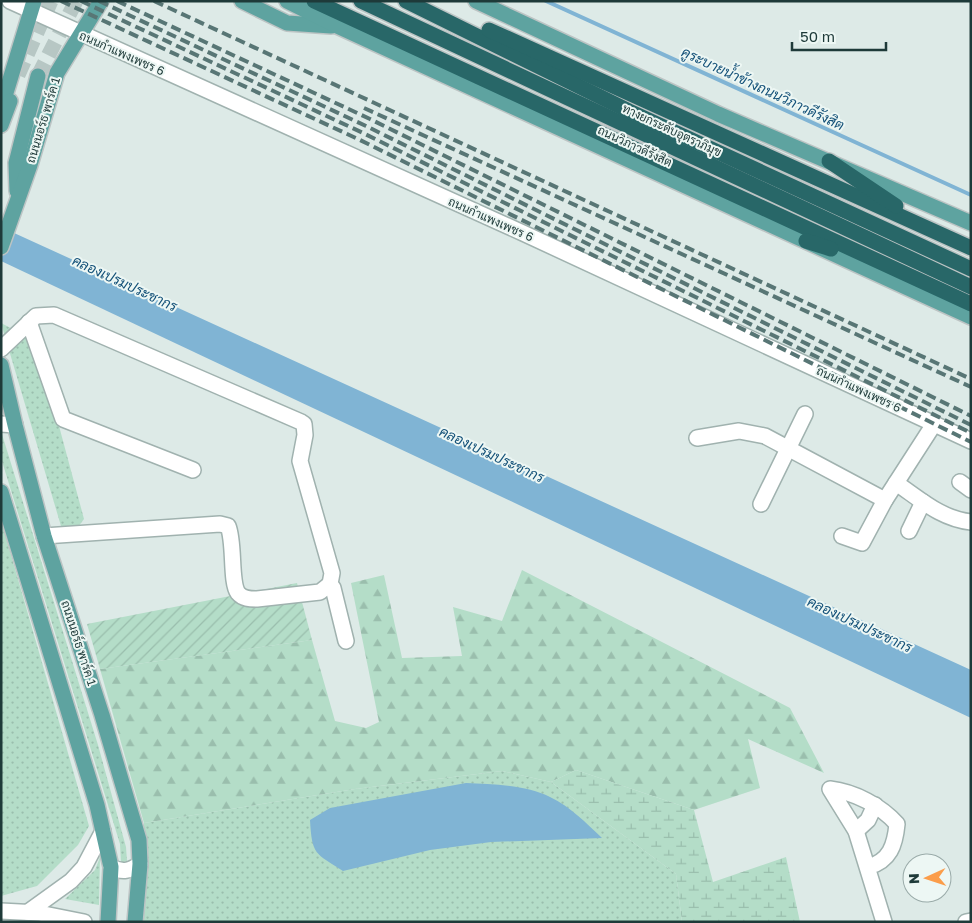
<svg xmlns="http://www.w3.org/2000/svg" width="972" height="923" font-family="'Golos Text',Sarabun,sans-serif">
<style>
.grass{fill:url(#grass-dots)}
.forest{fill:url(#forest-firs)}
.wetland{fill:url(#wetland-marsh)}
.garden{fill:url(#garden-furrows)}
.water{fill:#80b4d4}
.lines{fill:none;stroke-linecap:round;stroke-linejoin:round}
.stream{stroke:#80b4d4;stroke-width:4}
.major-tunnel{stroke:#b7c7c4;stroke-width:15;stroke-dasharray:15 8;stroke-linecap:butt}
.minor-casing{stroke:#a0b2af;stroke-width:18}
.major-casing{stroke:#bcc4c4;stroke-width:18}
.highway-casing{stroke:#bcc4c4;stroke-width:18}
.minor{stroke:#fff;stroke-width:15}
.major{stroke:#5ea3a0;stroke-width:15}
.highway{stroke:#286768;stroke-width:15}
.rail{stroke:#587675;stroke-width:4;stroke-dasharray:10 5;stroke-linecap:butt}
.labels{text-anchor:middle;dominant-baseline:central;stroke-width:4;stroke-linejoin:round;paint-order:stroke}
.street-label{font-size:12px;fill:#1e3a39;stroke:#edf7f4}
.water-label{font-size:14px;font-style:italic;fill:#155279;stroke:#edf7f4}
</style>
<defs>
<pattern id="grass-dots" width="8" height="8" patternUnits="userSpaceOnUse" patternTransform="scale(1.25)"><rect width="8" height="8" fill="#b4ddc8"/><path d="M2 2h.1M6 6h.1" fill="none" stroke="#9abead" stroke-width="1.8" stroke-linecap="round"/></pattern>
<pattern id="forest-firs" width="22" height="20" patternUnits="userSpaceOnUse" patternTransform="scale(1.25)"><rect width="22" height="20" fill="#b4ddc8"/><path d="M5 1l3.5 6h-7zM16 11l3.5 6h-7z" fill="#9abead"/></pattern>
<pattern id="wetland-marsh" width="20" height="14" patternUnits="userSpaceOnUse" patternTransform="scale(1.25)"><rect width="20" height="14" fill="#b4ddc8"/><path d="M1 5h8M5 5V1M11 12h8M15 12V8" fill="none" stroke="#9abead"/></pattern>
<pattern id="garden-furrows" width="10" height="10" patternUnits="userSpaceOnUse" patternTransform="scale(1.25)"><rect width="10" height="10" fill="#b4ddc8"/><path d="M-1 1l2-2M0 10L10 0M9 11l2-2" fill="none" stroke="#9abead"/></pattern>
</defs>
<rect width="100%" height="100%" fill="#ddeae7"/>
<g class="grass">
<path d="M1,323L30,338L59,426L84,519L66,543Z"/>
<path d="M1,431L98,745L126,847L127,861L121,863L120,844L1,458Z"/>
<path d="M1,520L89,826L78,845L37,886L1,896Z"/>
<path d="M502,771L551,782L676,874L682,922H138L144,823L355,789Z"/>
<path d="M100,857L99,905L65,899L95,870Z"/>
</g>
<path class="forest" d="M522,570L790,708L824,773L748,739L760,788L694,810L576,770L551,782L502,771L355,789L144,823L100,669L312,640L335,721L366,728L379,722L351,583L384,575L402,658L462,656L453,607L502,621Z"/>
<path class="wetland" d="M576,770L694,810L713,882L786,857L800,922H682L676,874L551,782Z"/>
<path class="garden" d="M297,583L312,640L100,669L87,624Z"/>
<g class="water">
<path d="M1,227L971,670V718L1,261Z"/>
<path d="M466,783C492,784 527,785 550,797C571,807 586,823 602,838L491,842L430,850L343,871C315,853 312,855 310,820L330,808Z"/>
</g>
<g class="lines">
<path class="stream" d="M546,1L971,195"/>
<g class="major-tunnel">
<path d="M18,75L51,1"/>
<path d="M38,76L76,1"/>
</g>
<g class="minor-casing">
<g id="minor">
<path d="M10,1L523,233L971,441"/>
<path d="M29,322L63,419L193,470"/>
<path d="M1,349L36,316L54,315L301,422L304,424L305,435L300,461L332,573L330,584L333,588L346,641"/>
<path d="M1,424L15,425"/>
<path d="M697,438L739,431L765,436L885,500"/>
<path d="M960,482L971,490"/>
<path d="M896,483C920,499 941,519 971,522"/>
<path d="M761,504L805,414"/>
<path d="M909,531L923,502"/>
<path d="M44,536L220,524L228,526C235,543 230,582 238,593C243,599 250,599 257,599L320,592L330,584"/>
<path d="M842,536L862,543L885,500L934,424"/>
<path d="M856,831L868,820L875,805"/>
<path d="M111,867C123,873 129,871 140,864"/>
<path d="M868,867C890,861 895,845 897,824C881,806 855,792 830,789L856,831L884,922"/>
<path d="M1,911L39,913L84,922"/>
<path d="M28,912L71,881L84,867L103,831"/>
<path d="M966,922L971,921"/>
</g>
</g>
<g class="major-casing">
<g id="major">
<path d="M242,1L287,23L331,26"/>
<path d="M287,1L337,26L971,317"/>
<path d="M476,1L718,114L971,223"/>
<path d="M1,109L34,1"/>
<path d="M1,125L10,101"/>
<path d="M17,191L16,163L38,76"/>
<path d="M1,247L30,165L57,73L101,1"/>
<path d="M1,365L15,425L44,536L102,715L139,840L140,864L135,922"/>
<path d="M1,492L97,805L111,867L108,922"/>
</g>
</g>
<g class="highway-casing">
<g id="highway">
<path d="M314,1L971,304"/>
<path d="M361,1L971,287"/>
<path d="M406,1L629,111L971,269"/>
<path d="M489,30L971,248"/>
<path d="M829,161L896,206"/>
<path d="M806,241L831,249"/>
</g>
</g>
<use href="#minor" class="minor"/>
<use href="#major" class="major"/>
<use href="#highway" class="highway"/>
<g class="rail">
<path d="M61,1L360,140L971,442"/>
<path d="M81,1L363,133L971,433"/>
<path d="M99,1L366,126L971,425"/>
<path d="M117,1L370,119L971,416"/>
<path d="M154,1L971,379"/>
<path d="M364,108L971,387"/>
</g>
</g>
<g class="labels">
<g class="street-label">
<text transform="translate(122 53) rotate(24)">ถนนกำแพงเพชร 6</text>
<text transform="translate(43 120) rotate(-73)">ถนนนอร์ธ พาร์ค 1</text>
<text transform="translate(672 130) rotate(25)">ทางยกระดับอุตราภิมุข</text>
<text transform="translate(635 146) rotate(25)">ถนนวิภาวดีรังสิต</text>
<text transform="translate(491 219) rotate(24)">ถนนกำแพงเพชร 6</text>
<text transform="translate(859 389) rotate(25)">ถนนกำแพงเพชร 6</text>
<text transform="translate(79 643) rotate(72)">ถนนนอร์ธ พาร์ค 1</text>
</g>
<g class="water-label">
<text transform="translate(763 88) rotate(25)">คูระบายน้ำข้างถนนวิภาวดีรังสิต</text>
<text transform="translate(125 283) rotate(25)">คลองเปรมประชากร</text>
<text transform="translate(492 454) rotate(25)">คลองเปรมประชากร</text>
<text transform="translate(860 624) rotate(25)">คลองเปรมประชากร</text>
</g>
</g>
<rect width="972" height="923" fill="none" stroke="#1e3a39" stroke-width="5"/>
<g transform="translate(927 878) rotate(267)"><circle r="24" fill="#edf7f4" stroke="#9aaba9"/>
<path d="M0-4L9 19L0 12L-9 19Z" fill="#fb9d4a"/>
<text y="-8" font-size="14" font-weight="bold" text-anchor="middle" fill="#1e3a39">N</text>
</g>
<path d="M792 42v8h94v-8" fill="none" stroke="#1e3a39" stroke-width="2.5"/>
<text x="800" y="42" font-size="15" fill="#1e3a39" stroke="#edf7f4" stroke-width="4" paint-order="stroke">50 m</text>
</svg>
